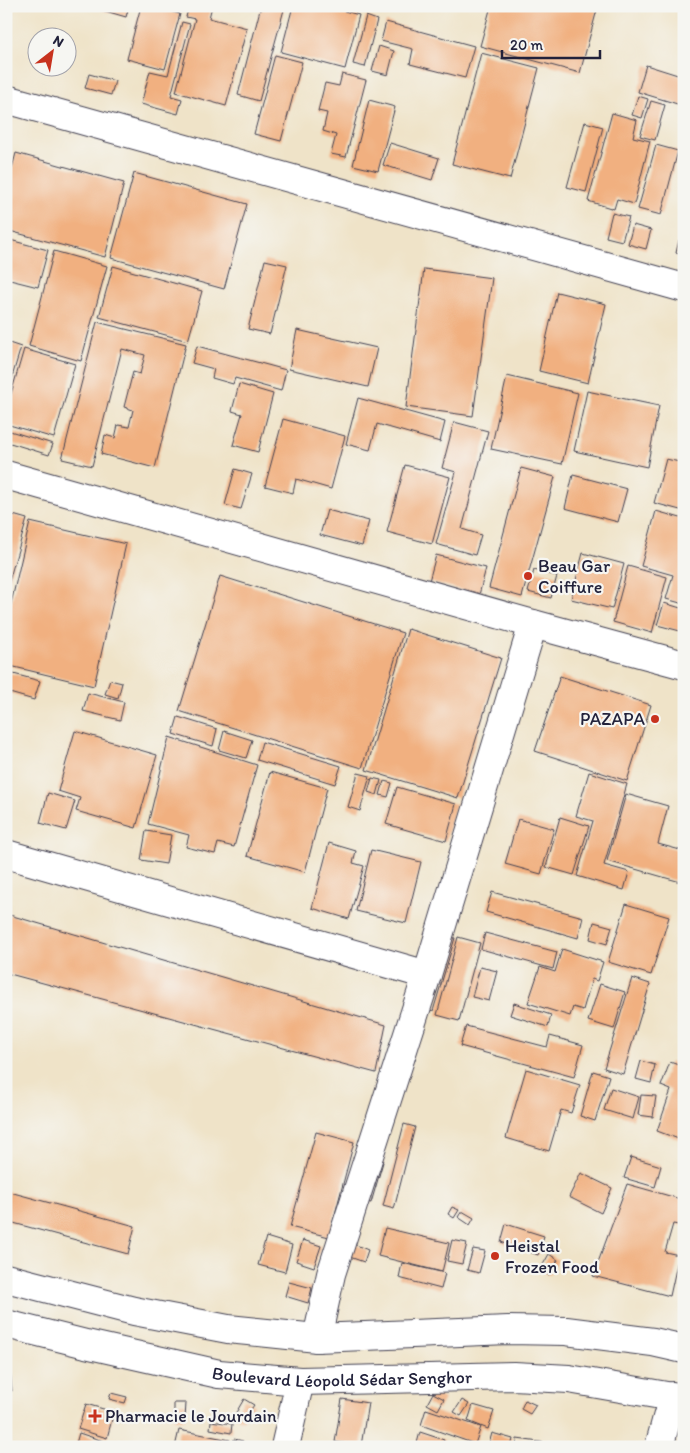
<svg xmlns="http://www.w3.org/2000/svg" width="690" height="1453" font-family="Itim,sans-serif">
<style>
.building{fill:#f1b080}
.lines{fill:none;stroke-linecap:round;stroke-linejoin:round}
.minor-casing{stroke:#413f50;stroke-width:30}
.secondary-casing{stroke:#413f50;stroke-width:30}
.minor{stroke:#fff;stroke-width:28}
.secondary{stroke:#fff;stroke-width:28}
.poi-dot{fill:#c8321e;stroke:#f6f6f2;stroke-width:2}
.labels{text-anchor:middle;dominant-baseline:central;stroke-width:4.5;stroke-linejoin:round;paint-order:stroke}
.poi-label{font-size:18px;fill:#22223b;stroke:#f6f6f2;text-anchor:start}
.street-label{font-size:18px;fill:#22223b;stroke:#f6f6f2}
</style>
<rect width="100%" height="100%" fill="#f6f6f2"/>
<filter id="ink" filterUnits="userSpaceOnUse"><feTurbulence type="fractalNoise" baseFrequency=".02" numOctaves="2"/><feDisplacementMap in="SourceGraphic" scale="10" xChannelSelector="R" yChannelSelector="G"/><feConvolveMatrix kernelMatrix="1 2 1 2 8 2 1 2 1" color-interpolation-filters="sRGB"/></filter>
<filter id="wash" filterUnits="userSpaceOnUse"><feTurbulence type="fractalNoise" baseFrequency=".0096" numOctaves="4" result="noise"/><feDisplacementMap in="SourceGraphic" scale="20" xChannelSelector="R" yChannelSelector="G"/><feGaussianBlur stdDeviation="1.12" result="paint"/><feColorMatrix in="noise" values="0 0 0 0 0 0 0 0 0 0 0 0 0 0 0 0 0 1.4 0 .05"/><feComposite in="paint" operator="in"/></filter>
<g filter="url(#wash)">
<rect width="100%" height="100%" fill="#efe3c8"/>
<g id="blocks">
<g class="building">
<path d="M88,6H129L126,17Z"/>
<path d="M141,6H152L180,14L165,69L127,59Z"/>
<path d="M189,6H212L209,18L247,28L226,106L176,92L195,19L186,17Z"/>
<path d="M261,6H285L259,101L238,95Z"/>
<path d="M293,6H326L359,15L345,69L281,52Z"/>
<path d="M491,6H598L580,73L480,46Z"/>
<path d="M366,16L377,20L365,67L353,64Z"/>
<path d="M182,22L190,24L171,96L182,99L178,114L141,104L150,71L168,75Z"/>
<path d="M386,22L474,46L465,78L410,64L413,49L381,41Z"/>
<path d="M379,46L394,51L388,75L372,71Z"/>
<path d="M481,53L539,68L510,179L452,164Z"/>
<path d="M275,55L302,62L281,141L254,134Z"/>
<path d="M646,65L684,77V106L638,92Z"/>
<path d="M89,74L115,81L111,95L85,88Z"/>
<path d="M342,74L366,80L346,157L331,154L336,135L323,131L327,113L318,111L325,83L339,86Z"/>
<path d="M638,96L648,99L642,118L632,115Z"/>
<path d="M369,100L395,107L378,171L353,165Z"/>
<path d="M651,101L665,105L655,140L640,136Z"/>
<path d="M612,113L637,120L633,137L650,141L634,204L617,199L614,209L588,201Z"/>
<path d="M585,122L603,127L586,192L567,187Z"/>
<path d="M390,143L439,158L432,180L383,165Z"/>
<path d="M656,145L678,151L661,215L638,209Z"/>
<path d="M16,153L124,183L105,257L6,230V191Z"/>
<path d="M134,173L247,204L224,289L111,258Z"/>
<path d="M612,213L629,217L622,241L606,237Z"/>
<path d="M633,225L651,230L646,249L628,244Z"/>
<path d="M6,239L48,250L38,287L6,279Z"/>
<path d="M679,240L684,242V256L676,253Z"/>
<path d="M54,251L107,266L81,361L29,346Z"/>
<path d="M265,260L287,265L270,334L248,329Z"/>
<path d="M113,266L202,291L188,341L99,317Z"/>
<path d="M424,269L492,278L473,416L406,407Z"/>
<path d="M557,292L606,304L588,383L539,371Z"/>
<path d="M97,322L186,344L155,468L101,454L105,435L115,438L118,425L129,427L133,410L124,407L133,372L140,374L145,355L122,349L92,466L62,459Z"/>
<path d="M297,330L377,348L368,387L289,369Z"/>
<path d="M6,342L21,347L7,394H6Z"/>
<path d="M197,346L286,370L281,391L235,378L233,384L212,378L214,369L192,363Z"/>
<path d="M24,349L75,364L54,438L6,424V411Z"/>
<path d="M507,376L578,393L562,464L491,449Z"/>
<path d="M239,384L273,394L258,452L233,445L242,414L232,411Z"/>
<path d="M587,391L659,406L647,467L574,451Z"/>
<path d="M358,398L445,422L440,442L377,424L370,450L346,444Z"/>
<path d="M283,419L345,436L331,489L296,479L293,493L265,486Z"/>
<path d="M454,422L488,431L462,529L481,535L475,555L436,544L456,472L442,468Z"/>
<path d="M10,431L53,444L49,455L7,442Z"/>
<path d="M666,459L684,463V511L654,503Z"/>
<path d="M405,465L450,477L432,544L387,532Z"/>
<path d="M521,468L555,477L522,597L489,588Z"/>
<path d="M235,469L252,474L241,509L225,505Z"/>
<path d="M573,475L627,489L618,522L565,508Z"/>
<path d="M327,510L369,521L362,546L320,535Z"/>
<path d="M656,511L684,519V604L666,599L673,575L641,566Z"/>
<path d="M6,513L27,519L7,588H6Z"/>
<path d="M30,522L126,544L94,686L6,665V625Z"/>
<path d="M583,553L624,564L612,609L571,599Z"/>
<path d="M436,555L486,568L479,595L429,581Z"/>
<path d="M628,566L667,577L652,633L613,622Z"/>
<path d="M534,570L557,576L551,598L528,592Z"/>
<path d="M220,576L403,633L362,768L179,711Z"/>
<path d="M664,603L684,609V632L657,625Z"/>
<path d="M408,629L501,658L458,798L366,770Z"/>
<path d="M6,672L40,681L34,700L6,692Z"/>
<path d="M560,676L651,705L627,781L535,751Z"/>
<path d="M110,680L122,683L118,698L105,694Z"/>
<path d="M88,693L124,702L120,720L83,711Z"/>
<path d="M178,717L217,729L213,746L173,734Z"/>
<path d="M75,731L157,755L136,828L76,811L80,798L58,791Z"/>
<path d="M224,731L252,740L246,758L219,750Z"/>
<path d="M169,737L257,765L234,847L218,843L215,854L186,847L189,835L148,824Z"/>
<path d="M262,742L341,766L335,784L257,760Z"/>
<path d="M270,772L327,788L305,872L247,856Z"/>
<path d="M589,772L627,784L604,865L629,872L624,890L577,876L593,821L576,816Z"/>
<path d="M358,773L370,776L360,811L348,807Z"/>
<path d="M372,778L381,780L377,795L368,792Z"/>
<path d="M384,781L392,783L388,797L380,795Z"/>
<path d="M397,787L456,804L446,841L386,824Z"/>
<path d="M48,793L75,801L66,830L40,823Z"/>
<path d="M626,794L668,806L658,844L684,851V883L607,861Z"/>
<path d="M560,817L589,826L574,875L546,867Z"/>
<path d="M518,819L554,829L541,874L505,864Z"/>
<path d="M146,831L171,835L166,864L141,860Z"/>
<path d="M329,843L356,851L353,863L364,866L349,919L312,908Z"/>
<path d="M371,850L421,862L406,923L356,911Z"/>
<path d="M492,892L583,917L578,938L486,912Z"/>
<path d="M626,904L669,917L651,975L608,962Z"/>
<path d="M6,914L386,1025L376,1073L6,973Z"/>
<path d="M594,922L612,927L607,944L590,939Z"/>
<path d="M485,933L557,952L553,969L481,949Z"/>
<path d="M445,935L455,938L433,1011L424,1008Z"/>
<path d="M458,937L480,943L459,1021L437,1015Z"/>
<path d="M562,949L603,962L597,981L592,979L583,1010L573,1007L570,1016L528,1003L540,967L555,972Z"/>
<path d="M480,967L497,971L489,1001L472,997Z"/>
<path d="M632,978L650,984L623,1074L604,1068Z"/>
<path d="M600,984L625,992L614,1029L588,1021Z"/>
<path d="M514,1003L551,1015L548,1027L510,1015Z"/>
<path d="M466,1026L547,1047L550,1036L583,1045L574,1077L460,1046Z"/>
<path d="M641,1061L655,1065L651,1083L636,1079Z"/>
<path d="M670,1062L684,1067V1141L657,1131L671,1090L661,1086Z"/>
<path d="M526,1069L580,1085L571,1113L561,1110L549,1151L506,1138Z"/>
<path d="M593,1071L609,1076L595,1121L580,1116Z"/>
<path d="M611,1088L639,1097L633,1119L604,1110Z"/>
<path d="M641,1095L656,1096L653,1117L638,1115Z"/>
<path d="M404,1124L415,1127L394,1209L383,1206Z"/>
<path d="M316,1132L354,1142L329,1237L290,1227Z"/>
<path d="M631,1157L661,1166L655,1187L624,1178Z"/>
<path d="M374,1159L383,1162L371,1203L362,1201Z"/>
<path d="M581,1173L612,1188L601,1213L569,1197Z"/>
<path d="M627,1184L684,1200V1226L673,1224L665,1252L679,1255L670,1296L593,1276Z"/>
<path d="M6,1191L135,1226L128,1254L6,1221Z"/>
<path d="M452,1207L459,1210L454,1218L448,1214Z"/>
<path d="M462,1211L474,1218L470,1225L458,1217Z"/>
<path d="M506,1224L544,1236L538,1255L501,1242Z"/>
<path d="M385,1228L449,1243L442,1272L378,1256Z"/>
<path d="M266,1237L292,1245L285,1272L258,1265Z"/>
<path d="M303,1240L321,1246L314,1267L296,1261Z"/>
<path d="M452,1240L467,1243L462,1264L447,1261Z"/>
<path d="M349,1242L368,1250L364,1262L344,1255Z"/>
<path d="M473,1249L485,1251L479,1273L467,1270Z"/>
<path d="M549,1254L558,1260L549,1275L540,1270Z"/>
<path d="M402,1263L445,1273L441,1289L399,1278Z"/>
<path d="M289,1282L312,1288L308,1303L285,1296Z"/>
<path d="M6,1368H10L12,1391H6Z"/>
<path d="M111,1393L127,1397L125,1403L109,1399Z"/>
<path d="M433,1393L444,1399L438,1410L427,1404Z"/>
<path d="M244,1399L254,1405L243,1421L234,1416Z"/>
<path d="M342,1399L368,1403L361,1446L335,1442Z"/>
<path d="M462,1400L469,1404L461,1416L454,1412Z"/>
<path d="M525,1400L536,1405L530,1414L521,1409Z"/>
<path d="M174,1403H186L185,1419H174Z"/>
<path d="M86,1404L114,1412L107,1438L78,1429Z"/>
<path d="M473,1405L494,1411L488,1429L468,1421Z"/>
<path d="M426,1409L481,1427L475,1444L421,1425Z"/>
<path d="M211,1421L232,1424L231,1433L210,1429Z"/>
<path d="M179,1430L230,1440L229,1447H175Z"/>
<path d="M420,1432L444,1440L442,1447H416Z"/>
<path d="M79,1433L115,1445V1447H75Z"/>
<path d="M492,1433L513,1439L511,1447H488Z"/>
<path d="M234,1439L243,1441L242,1447H233Z"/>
<path d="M517,1439L562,1445V1447H516Z"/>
</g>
</g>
</g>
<g filter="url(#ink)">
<use href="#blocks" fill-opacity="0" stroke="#413f50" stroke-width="1"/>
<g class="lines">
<g class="minor-casing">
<g id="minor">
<path d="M6,99L684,288"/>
<path d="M6,475L533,624L684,665"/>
<path d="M6,854L427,975"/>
<path d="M317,1338L331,1274L427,975L533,624"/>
<path d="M285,1447L300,1381"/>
<path d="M659,1447L673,1396"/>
</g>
</g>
<g class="secondary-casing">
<g id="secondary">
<path d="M6,1278L134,1311L228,1329L317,1338L508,1330L566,1331L653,1342L684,1349"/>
<path id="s1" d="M6,1324L86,1344L219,1374L300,1381L514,1376L569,1379L684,1399"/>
</g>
</g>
<use href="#minor" class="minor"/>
<use href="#secondary" class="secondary"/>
</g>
</g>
<g class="poi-dot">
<circle cx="528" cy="576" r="5"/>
<circle cx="655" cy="719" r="5"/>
<circle cx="495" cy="1256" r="5"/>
<path d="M92.5 1408.5h5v5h5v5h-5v5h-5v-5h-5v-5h5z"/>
</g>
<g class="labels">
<g class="poi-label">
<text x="538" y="566">Beau Gar<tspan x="538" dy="21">Coiffure</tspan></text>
<text x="645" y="719" text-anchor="end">PAZAPA</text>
<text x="505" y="1246">Heistal<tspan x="505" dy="21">Frozen Food</tspan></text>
<text x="105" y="1416">Pharmacie le Jourdain</text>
</g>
<g class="street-label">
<text stroke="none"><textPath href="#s1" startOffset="342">Boulevard Léopold Sédar Senghor</textPath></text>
</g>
</g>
<rect width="690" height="1453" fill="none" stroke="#f6f6f2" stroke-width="25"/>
<g transform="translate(52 52) rotate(31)"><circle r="24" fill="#f6f6f2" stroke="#a1a1a9"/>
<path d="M0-4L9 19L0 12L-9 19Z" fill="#c8321e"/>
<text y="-8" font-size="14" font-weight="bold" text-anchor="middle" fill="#22223b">N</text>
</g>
<path d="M502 50v8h98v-8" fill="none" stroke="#22223b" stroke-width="2.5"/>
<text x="510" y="50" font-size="15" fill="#22223b" stroke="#f6f6f2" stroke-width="4" paint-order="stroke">20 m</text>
</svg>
